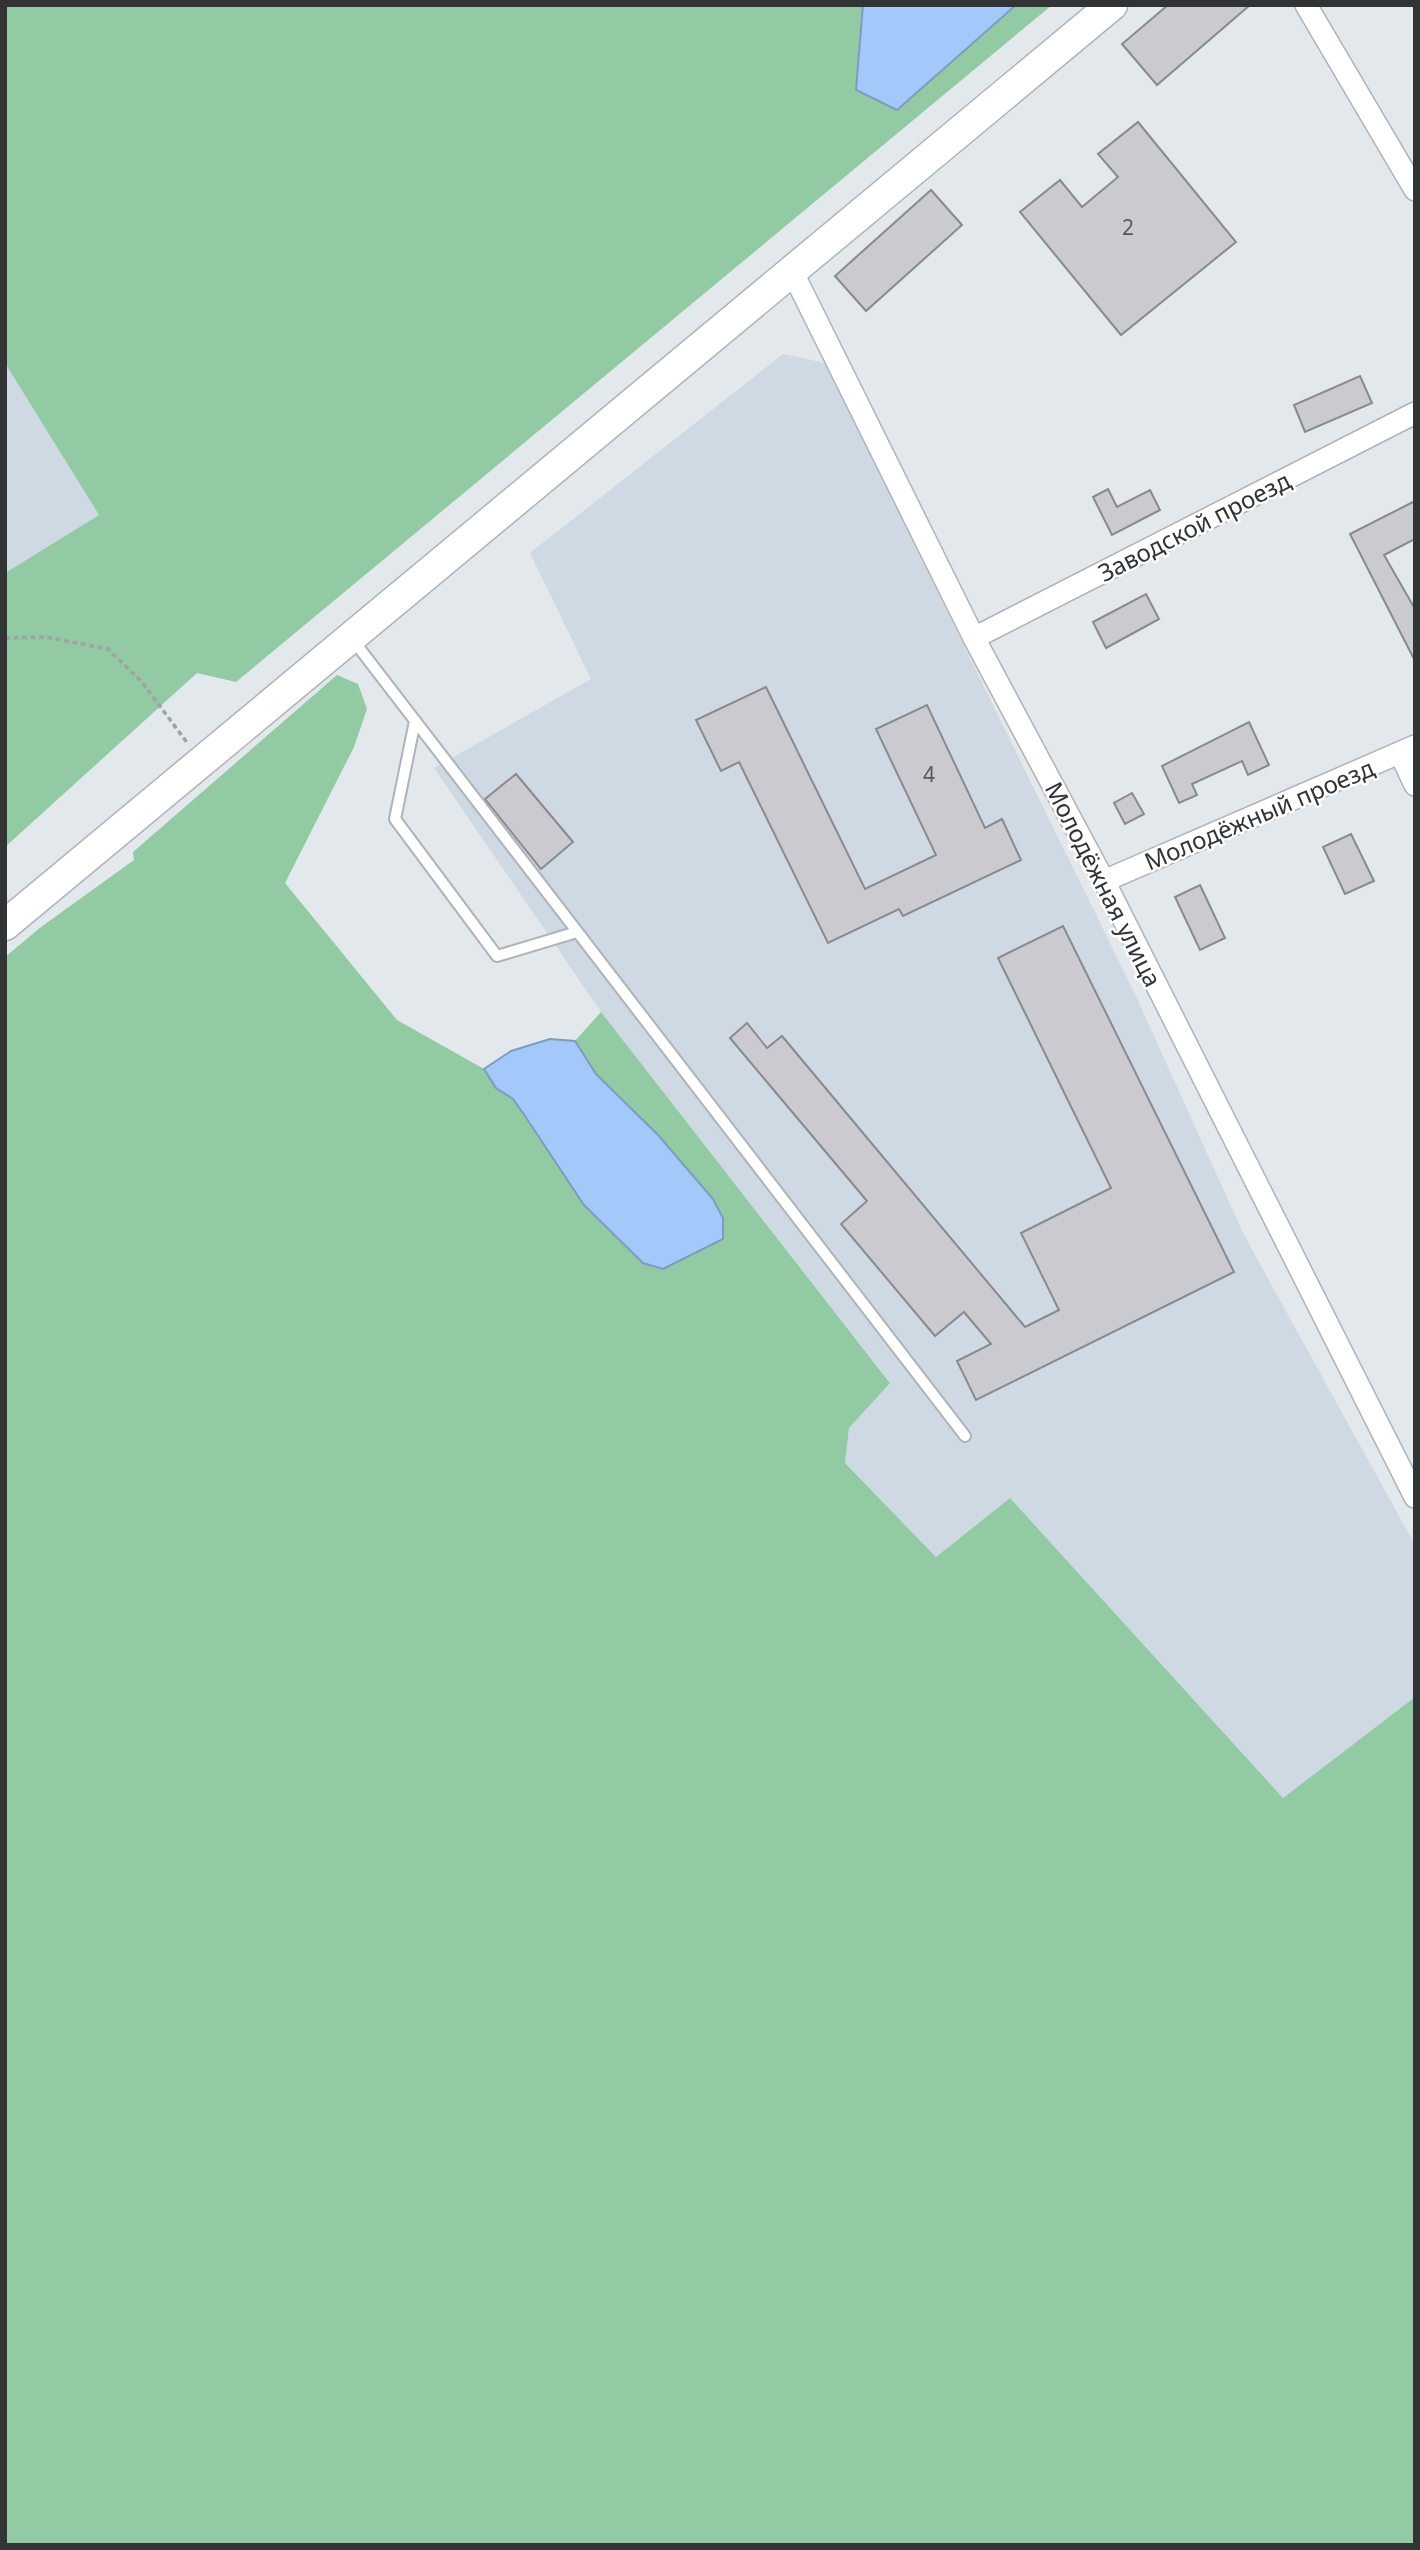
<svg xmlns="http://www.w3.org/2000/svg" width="1420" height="2550" font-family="'Noto Sans',sans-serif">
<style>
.built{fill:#cfd9e3}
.green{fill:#91caa3}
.water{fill:#a3c8fa;stroke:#819bbf;stroke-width:2}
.building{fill:#cacad0;stroke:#898a8f;stroke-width:2}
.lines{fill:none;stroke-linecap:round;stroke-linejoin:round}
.service-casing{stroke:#afb3b8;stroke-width:14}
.minor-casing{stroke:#afb3b8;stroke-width:24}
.secondary-casing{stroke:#afb3b8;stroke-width:33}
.path{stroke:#9fa2a6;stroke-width:3.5;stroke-dasharray:5 3.5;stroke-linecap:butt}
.service{stroke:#fff;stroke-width:10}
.minor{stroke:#fff;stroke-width:21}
.secondary{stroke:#fff;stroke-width:30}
.labels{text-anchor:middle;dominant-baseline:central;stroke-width:5;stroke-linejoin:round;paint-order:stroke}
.number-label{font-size:21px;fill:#58595c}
.street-label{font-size:24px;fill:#323335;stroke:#fff}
</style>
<rect width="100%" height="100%" fill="#e3e8ed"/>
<g class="built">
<path d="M783,354L825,363L1135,994L1244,1235L1415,1545V1697L1283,1798L1010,1498L936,1557L845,1463L849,1428L890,1382L601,1012L434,768L591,679L530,553Z"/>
<path d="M5,363L99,515L5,573Z"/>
</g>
<g class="green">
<path d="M5,5H863L857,90L897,110L1016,5H1052L236,682L197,673L5,847V573L99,515L5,363Z"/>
<path d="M337,675L358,684L367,709L354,747L285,883L397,1020L484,1069L496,1088L513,1099L584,1205L658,1135L596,1074L575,1041L601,1012L890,1383L849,1428L845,1463L936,1557L1010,1498L1283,1798L1415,1697V2545H5V957L41,927L134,860L133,852Z"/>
</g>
<g class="water">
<path d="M863,5H1016L897,110L856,90Z"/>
<path d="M550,1039L575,1041L596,1074L658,1135L713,1199L723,1218V1239L663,1269L643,1263L584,1205L525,1116L513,1099L496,1088L484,1069L511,1051Z"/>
</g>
<g class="building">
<path d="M1168,5H1250L1157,85L1122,44Z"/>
<path d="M1138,122L1236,242L1121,335L1020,212L1060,180L1082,207L1118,177L1098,154Z"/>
<path d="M931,190L962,225L866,311L835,276Z"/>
<path d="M1360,376L1372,403L1305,432L1294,405Z"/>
<path d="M1108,489L1117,507L1150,490L1160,510L1112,535L1093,497Z"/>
<path d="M1415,501V539L1384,555L1415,609V661L1350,534Z"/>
<path d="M1146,594L1159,619L1106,648L1093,622Z"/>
<path d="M766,687L865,889L936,855L876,729L927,705L985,828L1002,819L1021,860L903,916L899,909L828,943L739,762L721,771L696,720Z"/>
<path d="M1249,722L1269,765L1248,775L1242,761L1192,784L1197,795L1179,803L1162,766Z"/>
<path d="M516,774L573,842L541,869L485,799Z"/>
<path d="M1132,793L1144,814L1125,824L1114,803Z"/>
<path d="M1351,834L1374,881L1345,894L1323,847Z"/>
<path d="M1200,885L1225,938L1200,950L1175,897Z"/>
<path d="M1063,926L1234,1272L976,1400L957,1361L991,1344L964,1312L935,1336L841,1224L867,1201L730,1038L747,1023L767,1048L782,1036L1025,1327L1059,1310L1021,1233L1111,1188L998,958Z"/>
</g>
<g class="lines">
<g class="service-casing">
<g id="service">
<path d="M353,640L965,1436"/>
<path d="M415,721L395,819L497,956L577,932"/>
</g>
</g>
<g class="minor-casing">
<g id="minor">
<path d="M1306,5L1415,190"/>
<path d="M792,271L974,638L1104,881L1415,1497"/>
<path d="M974,638L1415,413"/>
<path d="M1400,753L1415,785"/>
<path d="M1104,881L1415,746"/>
</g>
</g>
<g class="secondary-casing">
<path id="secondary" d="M5,925C376,621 743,312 1112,5"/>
</g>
<path class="path" d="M5,638L46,637L108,649L142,682L188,744"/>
<use href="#service" class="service"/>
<use href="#minor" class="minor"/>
<use href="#secondary" class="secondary"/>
</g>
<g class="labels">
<g class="number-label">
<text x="1128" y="227">2</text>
<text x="929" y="774">4</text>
</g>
<g class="street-label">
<text transform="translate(1194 526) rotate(-27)">Заводской проезд</text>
<text transform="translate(1259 814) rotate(-23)">Молодёжный проезд</text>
<text transform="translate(1104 884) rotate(63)">Молодёжная улица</text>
</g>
</g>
<rect width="1420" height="2550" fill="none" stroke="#323335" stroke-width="14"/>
</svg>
